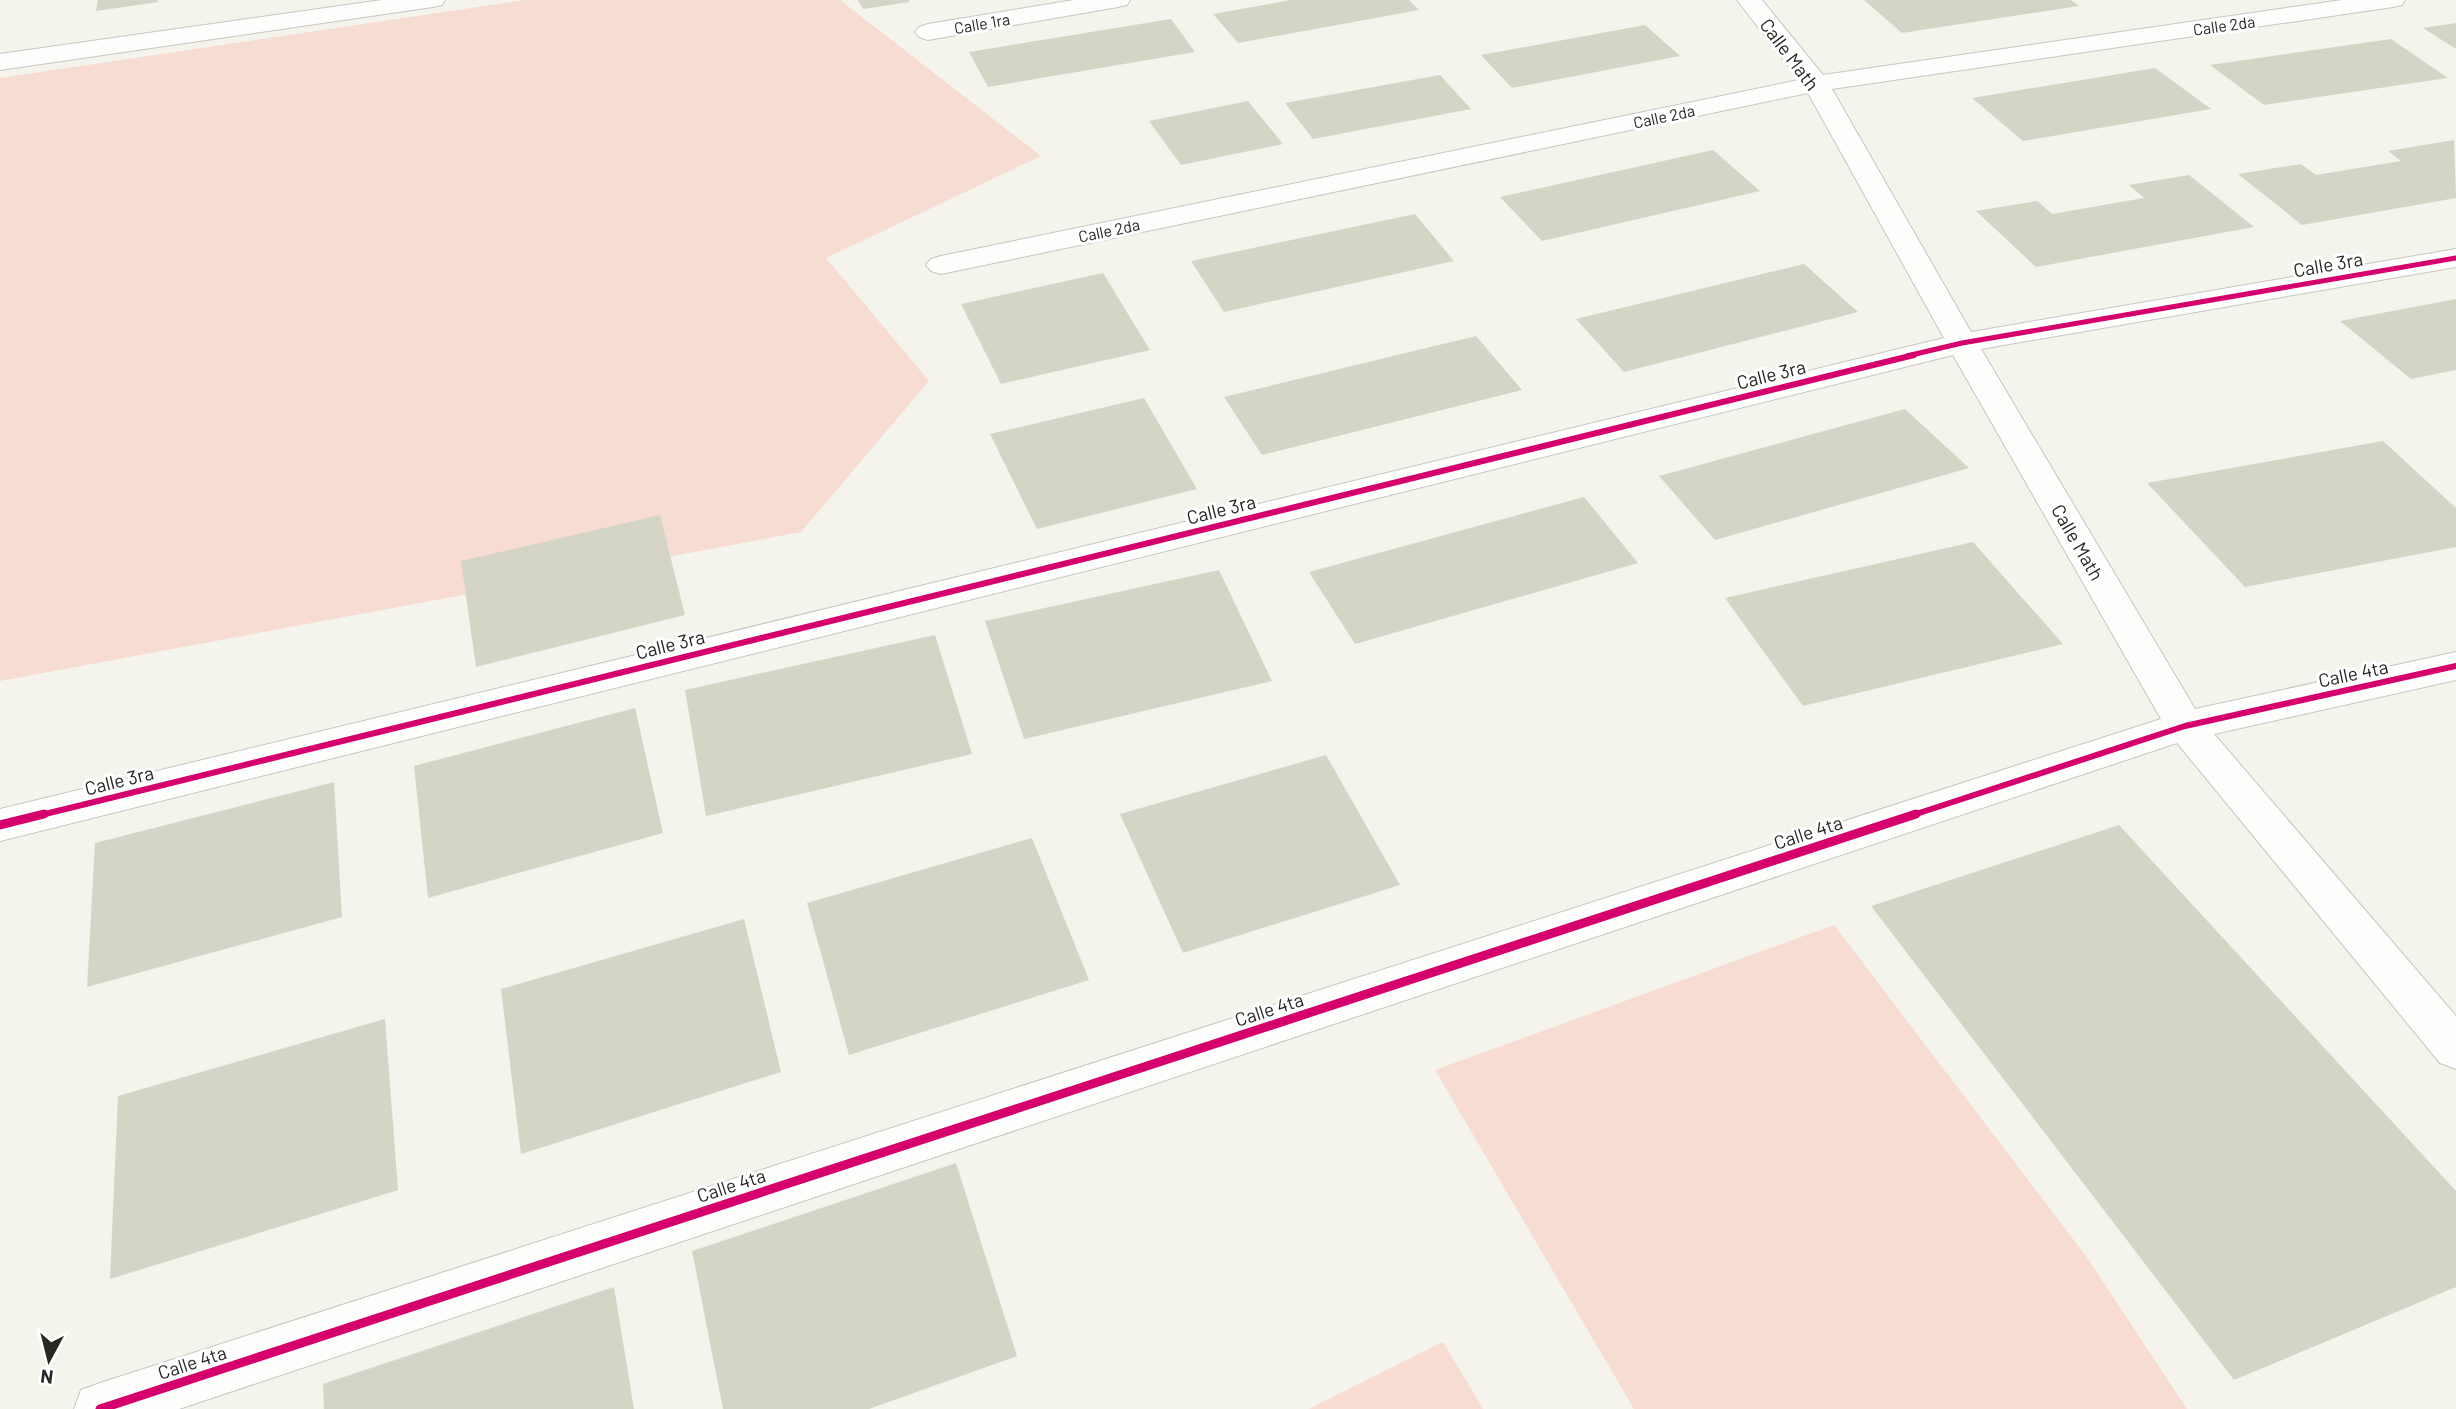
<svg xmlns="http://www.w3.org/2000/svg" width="2456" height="1409" font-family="Barlow,sans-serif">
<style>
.green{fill:#f7dcd4}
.building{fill:#d4d5c7}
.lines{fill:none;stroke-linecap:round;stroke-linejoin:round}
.minor-casing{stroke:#c8c6c2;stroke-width:2}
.minor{fill:#fdfdfc;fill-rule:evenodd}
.cycleway-far2-casing{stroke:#fff;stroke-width:9}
.cycleway-far1-casing{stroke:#fff;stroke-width:10}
.cycleway-casing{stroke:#fff;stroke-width:13}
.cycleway-far2{stroke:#d6006c;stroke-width:5}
.cycleway-far1{stroke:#d6006c;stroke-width:6}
.cycleway{stroke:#d6006c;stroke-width:9}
.labels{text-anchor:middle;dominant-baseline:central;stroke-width:6;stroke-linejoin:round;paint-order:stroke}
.far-street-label{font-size:16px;fill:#282723;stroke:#fff}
.street-label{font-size:19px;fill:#282723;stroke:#fff}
</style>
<rect width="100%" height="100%" fill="#f4f3ec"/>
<g class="green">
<path d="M525,0H840L1041,156L826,258L929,381L801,532L0,681V78Z"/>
<path d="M1834,925L2086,1256L2187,1409H1634L1435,1070Z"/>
<path d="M1443,1342L1483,1409H1309Z"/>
</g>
<g class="building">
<path d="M98,0H158V2L96,11Z"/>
<path d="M858,0H909V2L863,9Z"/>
<path d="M1291,0H1409L1419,10L1238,43L1213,14Z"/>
<path d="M1864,0H2071L2079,6L1902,33Z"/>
<path d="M1171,19L1195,52L988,87L969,52Z"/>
<path d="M2456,23V49L2423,28Z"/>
<path d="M1645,25L1680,56L1512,88L1481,55Z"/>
<path d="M2391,39L2448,78L2264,105L2210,65Z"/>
<path d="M2155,68L2211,109L2023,141L1972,98Z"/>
<path d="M1440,75L1471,109L1313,139L1285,103Z"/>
<path d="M1248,101L1283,144L1181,165L1149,121Z"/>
<path d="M2454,140L2456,198L2302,225L2238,174L2301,164L2316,175L2401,161L2388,151Z"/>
<path d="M1713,150L1760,191L1542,241L1500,197Z"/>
<path d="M2189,175L2254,227L2036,267L1976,211L2037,201L2052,214L2144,198L2129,185Z"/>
<path d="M1415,214L1454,261L1224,312L1191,261Z"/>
<path d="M1804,264L1858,312L1624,372L1576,319Z"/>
<path d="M1103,273L1150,350L1001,384L961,304Z"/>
<path d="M2456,299V370L2411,379L2340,321Z"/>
<path d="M1476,336L1522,390L1262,455L1224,397Z"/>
<path d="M1144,398L1197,489L1037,529L990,434Z"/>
<path d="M1905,409L1969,468L1715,540L1659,476Z"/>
<path d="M2383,441L2456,508V547L2245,587L2147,483Z"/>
<path d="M1584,497L1638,563L1355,644L1309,572Z"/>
<path d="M660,515L685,615L476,667L461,561Z"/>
<path d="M1973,542L2063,644L1803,706L1725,598Z"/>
<path d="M1219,570L1272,681L1024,739L985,621Z"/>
<path d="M935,635L972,754L706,816L685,690Z"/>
<path d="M635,708L663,833L428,898L414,766Z"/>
<path d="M1326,755L1400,885L1183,953L1120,814Z"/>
<path d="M334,782L342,917L87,987L95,843Z"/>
<path d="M2119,825L2456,1191V1287L2234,1380L1871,906Z"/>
<path d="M1032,838L1089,980L849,1055L807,903Z"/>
<path d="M744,919L781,1072L521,1154L501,989Z"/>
<path d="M385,1019L398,1190L110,1279L118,1096Z"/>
<path d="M956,1163L1017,1356L869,1409H723L692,1251Z"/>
<path d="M614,1287L634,1409H324L323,1384Z"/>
</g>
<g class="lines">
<g class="minor-casing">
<g id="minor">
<path d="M382,0H445L442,5L433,7L0,70V54Z"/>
<path d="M1074,0H1130L1127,5L1118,7L928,40L919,37L915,32L919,27L928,24Z"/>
<path d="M1737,0H1762L1823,75L2342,0H2405L2402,5L2393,7L1832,89L1971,332L2456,249V267L1981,349L2195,709L2456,652V680L2214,734L2456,1016V1069L2440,1063L2177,743L179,1409H74L81,1390L100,1383L2161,719L1953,355L0,841V809L1944,338L1808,93L941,274L931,271L926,265L931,259L941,256L1799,80Z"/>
</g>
</g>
<use href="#minor" class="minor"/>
<g class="cycleway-far2-casing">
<path id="cycleway-far2" d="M1907,356L1962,343L2456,258"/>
</g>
<g class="cycleway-far1-casing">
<g id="cycleway-far1">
<path d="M37,816L1914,355"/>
<path d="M1910,816L2185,726L2456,666"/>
</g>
</g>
<g class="cycleway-casing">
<g id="cycleway">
<path d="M0,825L44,814"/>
<path d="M100,1409L1916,814"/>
</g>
</g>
<use href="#cycleway-far2" class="cycleway-far2"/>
<use href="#cycleway-far1" class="cycleway-far1"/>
<use href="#cycleway" class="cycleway"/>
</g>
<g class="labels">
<g class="far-street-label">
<text transform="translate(982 23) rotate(-10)">Calle 1ra</text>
<text transform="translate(2224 25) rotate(-8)">Calle 2da</text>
<text transform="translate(1664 116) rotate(-12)">Calle 2da</text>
<text transform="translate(1109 230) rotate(-12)">Calle 2da</text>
</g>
<g class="street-label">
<text transform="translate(1790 54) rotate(53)">Calle Math</text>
<text transform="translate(2328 264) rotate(-10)">Calle 3ra</text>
<text transform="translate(1771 374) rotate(-14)">Calle 3ra</text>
<text transform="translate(1221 509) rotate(-14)">Calle 3ra</text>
<text transform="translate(2078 542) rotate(60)">Calle Math</text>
<text transform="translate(670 644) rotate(-14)">Calle 3ra</text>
<text transform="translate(2353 673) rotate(-12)">Calle 4ta</text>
<text transform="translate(119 780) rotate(-14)">Calle 3ra</text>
<text transform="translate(1808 832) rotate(-18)">Calle 4ta</text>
<text transform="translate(1269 1009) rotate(-18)">Calle 4ta</text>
<text transform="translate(731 1185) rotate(-18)">Calle 4ta</text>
<text transform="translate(192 1362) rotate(-18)">Calle 4ta</text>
</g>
</g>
<g transform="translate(49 1360) rotate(187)" stroke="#ffffff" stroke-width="5" paint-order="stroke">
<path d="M0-5L12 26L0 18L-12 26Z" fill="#282723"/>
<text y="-10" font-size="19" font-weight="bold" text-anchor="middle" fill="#282723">N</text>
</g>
</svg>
